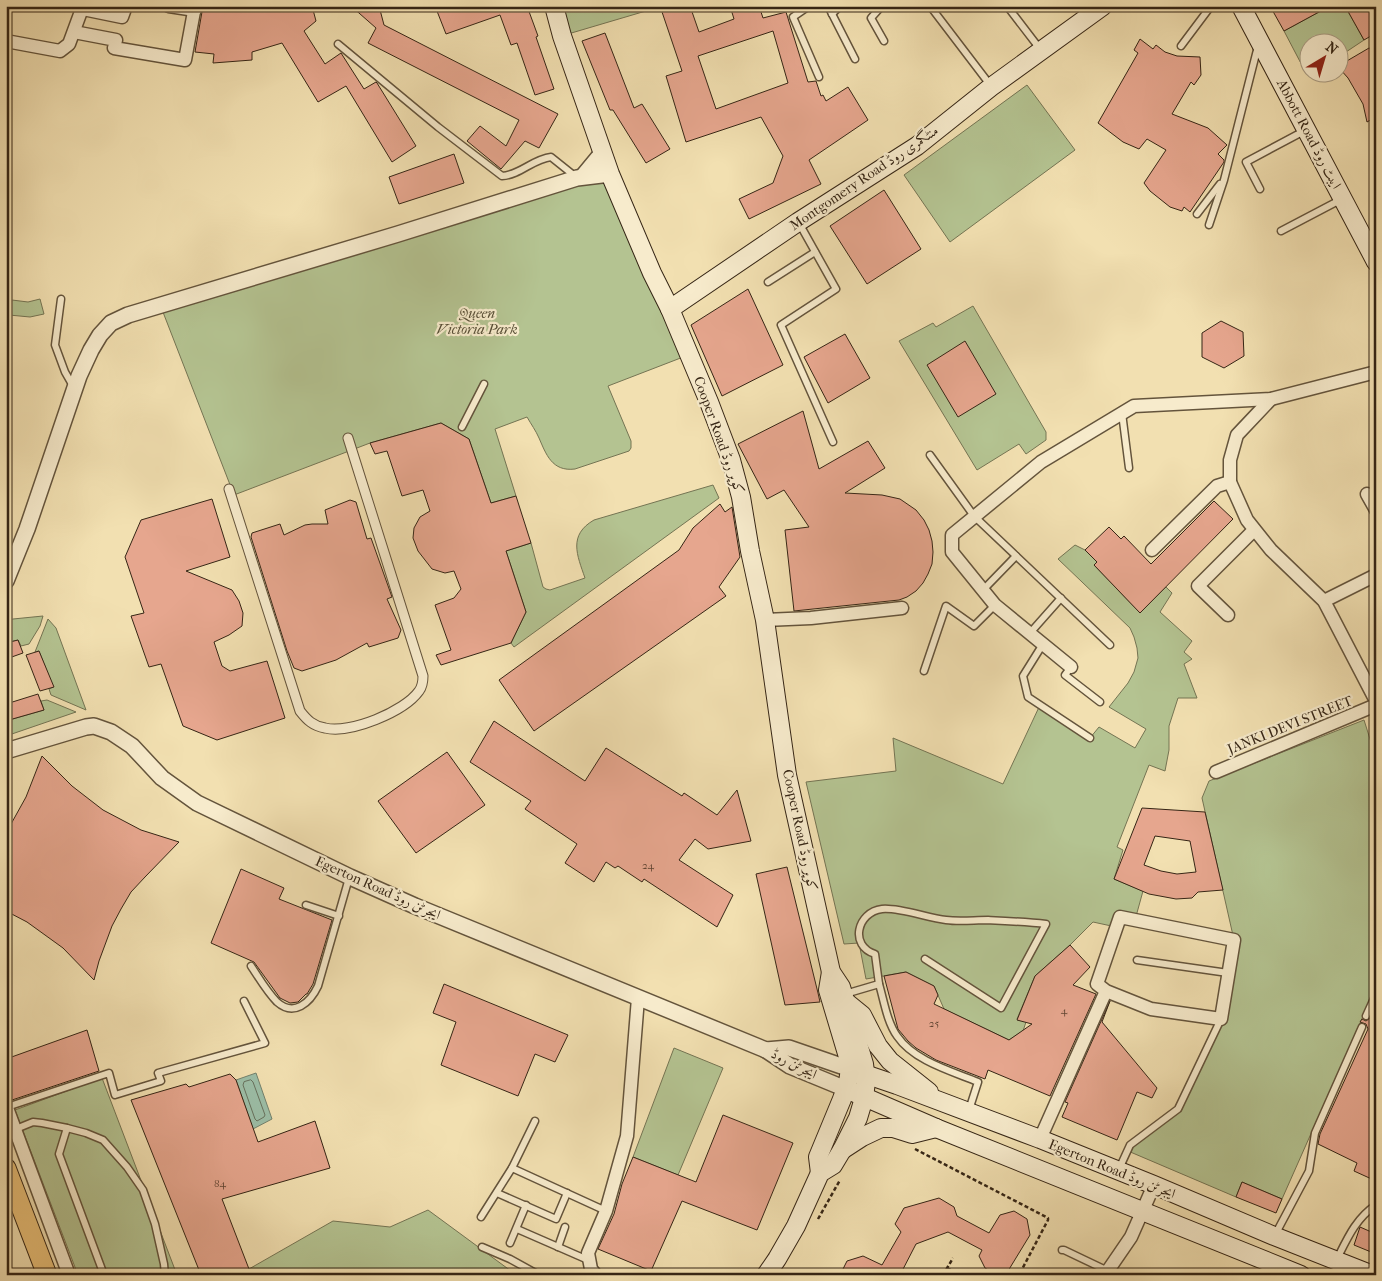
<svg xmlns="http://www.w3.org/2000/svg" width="1382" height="1281" font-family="'IM FELL French Canon',Amiri,serif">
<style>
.green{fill:#b4c391;stroke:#747453}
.water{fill:#9cbea7;stroke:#73816d}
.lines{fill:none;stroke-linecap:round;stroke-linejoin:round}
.shore{stroke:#68725e;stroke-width:1}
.building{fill:#e6a68e;stroke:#352515;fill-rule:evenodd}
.service-casing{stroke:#64543c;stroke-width:9}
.pedestrian-casing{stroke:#64543c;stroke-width:11}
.minor-casing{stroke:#64543c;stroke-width:15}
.tertiary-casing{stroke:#64543c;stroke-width:18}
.secondary-casing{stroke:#352515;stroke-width:20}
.primary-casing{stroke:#352515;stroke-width:21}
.path{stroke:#352515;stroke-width:2.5;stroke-dasharray:4 2.5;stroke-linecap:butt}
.service{stroke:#f7ebcc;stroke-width:6}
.pedestrian{stroke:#f7ebcc;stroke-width:9}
.minor{stroke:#f7ebcc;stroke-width:12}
.tertiary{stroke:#f7ebcc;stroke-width:15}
.secondary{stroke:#f7ebcc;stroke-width:18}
.primary{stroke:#e9c078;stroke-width:19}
.labels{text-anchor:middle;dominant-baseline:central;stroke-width:4.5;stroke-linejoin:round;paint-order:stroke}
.number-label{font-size:11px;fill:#614533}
.street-label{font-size:14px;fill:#352515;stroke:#f7ebcc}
.park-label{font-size:14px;font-style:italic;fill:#554c34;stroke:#f7ebcc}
</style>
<rect width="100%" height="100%" fill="#f2e0b1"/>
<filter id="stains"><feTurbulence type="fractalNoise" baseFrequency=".004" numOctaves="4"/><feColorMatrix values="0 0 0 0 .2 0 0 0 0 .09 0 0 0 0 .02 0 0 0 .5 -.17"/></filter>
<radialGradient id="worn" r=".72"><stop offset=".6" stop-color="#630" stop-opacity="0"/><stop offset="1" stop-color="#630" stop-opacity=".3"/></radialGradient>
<g class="green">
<path d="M560,6H655L656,8L568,34Z"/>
<path d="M1330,6H1345L1364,40L1340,56V42H1310L1309,71L1306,73L1284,31Z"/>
<path d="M1027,85L1075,150L950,242L904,175Z"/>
<path d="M606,170L691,354L608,386L631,441V448L629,451L575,469C552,472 546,454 539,438C536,431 531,424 527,417L495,429L516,496L491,503L469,439L441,423L370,443L234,495L161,307Z"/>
<path d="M40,299L44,314L30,317L9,315L12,300L28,302Z"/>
<path d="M973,306L1046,432V440L1026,454L1019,444L977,470L899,341L933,323L936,327Z"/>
<path d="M713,485L719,498L514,647L511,643L526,612L506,551L531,543L543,587L546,589L550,590L585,578C577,555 568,535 594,520Z"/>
<path d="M1075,545L1085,550L1097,562L1094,565L1140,613L1166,587L1172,593L1160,612L1192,641L1184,652L1192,659L1184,664L1197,698H1178L1169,726V750L1165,771L1149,765L1117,847L1123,850L1114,879L1143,891L1135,920L1116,927L1093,922L1070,945L1035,976L1017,1019L1026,1022L1023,1031L1009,1040L944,1009L934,986L906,972L866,979L859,943L844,944L806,782L896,771L893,738L1003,784L1040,705L1090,738L1099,727L1135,748L1146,729L1109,707L1128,683L1134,672L1138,658L1137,648L1134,637L1130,628L1058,559Z"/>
<path d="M43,616L40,626L29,644L21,646L18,640L6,643V621L13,619Z"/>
<path d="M48,619L56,628L86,710L51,695L49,689L53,687L39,651L35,652Z"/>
<path d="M47,700L76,712L6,736V714L9,720L44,710L41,701Z"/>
<path d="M1364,720L1376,758V987L1282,1199L1242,1182L1236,1197L1128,1151L1178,1109L1220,1022L1234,940L1202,798L1209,781Z"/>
<path d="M674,1048L723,1068L678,1175L633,1157Z"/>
<path d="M102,1078L177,1275H78L15,1110Z"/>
<path d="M428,1210L511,1271V1275H251L249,1269L333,1221L390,1227Z"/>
</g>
<path class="water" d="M256,1073L272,1119L253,1129L236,1080Z"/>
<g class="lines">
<path class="shore" d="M251,1080L253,1082L265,1115L264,1117L257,1121L255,1119L243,1085L244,1082Z"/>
</g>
<g class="building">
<path d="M203,6H312L316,21L304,31L325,64L341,53L364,89L376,82L377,83L416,146L392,162L346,86L318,102L282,43L252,52V60L213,63L214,54L195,52Z"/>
<path d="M351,6H379L384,25L558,114L539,148L525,141L501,169L467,141L480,126L506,146L519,120L368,43L376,28Z"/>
<path d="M435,6H527L538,36L536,37L554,89L535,95L517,43L511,45L500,15L446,34Z"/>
<path d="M660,6H690L699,32L734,19L730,6H759L763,18L786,12L808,82L816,81L821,96L823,95L826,101L848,87L868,120L809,160L821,184L749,219L739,199L773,183L783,156L761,117L686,142L666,76L682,71ZM773,31L788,83L716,109L698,56Z"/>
<path d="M1270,6H1330L1284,31Z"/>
<path d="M1345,6H1376V33L1364,40Z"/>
<path d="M605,33L634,108L642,104L670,149L646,163L613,110H610L582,41Z"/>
<path d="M1140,39L1153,49L1156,45L1165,52L1177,56L1200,57L1201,75L1194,85L1191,82L1172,114L1208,128L1227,145L1218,154L1224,160V162L1190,212L1184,207L1182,211L1170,207L1150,191L1144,183L1166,150L1147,139L1139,149L1123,142L1098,123L1138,53L1134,50Z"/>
<path d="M1369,48L1376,50V117L1367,122L1363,104L1348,78L1340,69V65Z"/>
<path d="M454,154L464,183L399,204L389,177Z"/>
<path d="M884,190L921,249L867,284L830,226Z"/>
<path d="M748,289L783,365L722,396L691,325Z"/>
<path d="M1221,321L1243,332L1244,356L1224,368L1202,357V333Z"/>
<path d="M845,334L870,378L828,403L804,357Z"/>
<path d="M965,341L996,394L958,417L927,365Z"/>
<path d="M803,411L819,469L868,441L885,468L845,493L882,495L900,499L916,510L924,520L929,530L932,541L933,552L932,564L928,574L923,583L916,591L907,597L899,600L794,611L785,530L809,527L784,490L767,499L738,444Z"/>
<path d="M441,423L469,439L491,503L516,496L531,543L506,551L526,612L511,643L441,665L436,655L451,650L435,605L454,598L461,589L454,571L445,573L432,569L418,551L413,538L414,528L420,517L430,511L423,490L402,496L387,451L375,454L370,443Z"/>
<path d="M212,499L230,557L186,571L232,590L239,601L243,613L242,626L229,635L214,642L222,666L230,671L267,661L285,718L217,740L183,726L161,664L149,667L131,616L144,613L125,557L141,520Z"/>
<path d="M350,500L356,502L367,539L371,538L392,597L387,599L401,630L398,638L369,647L367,643L336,660L302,671L294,668L287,651L251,537L252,533L280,524L284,535L305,525L312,524H328L325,510Z"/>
<path d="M1214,501L1233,519L1140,613L1094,565L1097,562L1085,550L1109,527L1121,539L1124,536L1151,564Z"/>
<path d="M720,504L725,512L732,507L740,557L719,587L726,596L534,731L499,680L679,550L693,528Z"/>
<path d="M18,640L23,653L6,659V643Z"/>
<path d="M39,651L54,687L40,691L26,655Z"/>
<path d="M38,694L44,710L9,720L6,713V704Z"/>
<path d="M494,721L585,781L606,748L682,796L684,793L717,815L737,790L751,841L708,849L695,839L679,860L733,895L717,927L644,879L642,882L618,866L615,868L606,862L594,882L565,863L577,844L525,809L531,801L470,762Z"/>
<path d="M447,752L485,805L416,853L378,801Z"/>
<path d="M42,756L72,786L103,810L141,830L179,842L145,877L131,892L121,909L112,926L99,961L94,980L63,948L27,922L6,911V833L26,797Z"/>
<path d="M1142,808L1205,812L1223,890L1198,892L1192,898L1176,899L1149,894L1114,879ZM1155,836L1190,841L1196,872L1177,874L1161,871L1144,865Z"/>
<path d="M787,867L818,993L820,1002L785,1005L756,874Z"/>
<path d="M241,869L284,888L279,899L332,920L313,984L307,994H306L298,1002L290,1003L280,998L254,962L211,943Z"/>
<path d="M1070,945L1090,967L1073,985L1096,994L1050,1096L988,1070L985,1079L936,1060L916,1048L908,1041L898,1029L884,976L906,972L934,986L938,995L934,1004L1009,1040L1032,1024L1017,1020L1035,976Z"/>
<path d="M444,984L568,1035L555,1062L535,1054L518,1096L441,1065L456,1022L433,1013Z"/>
<path d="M1110,1001L1102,1022L1157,1088L1152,1098L1137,1092L1117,1140L1062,1117L1068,1103L1065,1102Z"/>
<path d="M1376,1011V1181L1354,1171L1357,1163L1318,1144L1320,1134L1368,1029L1366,1024L1360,1022L1362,1019L1366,1021L1370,1018L1372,1019Z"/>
<path d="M87,1030L99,1071L12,1100L6,1097V1059Z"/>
<path d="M230,1074L236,1080L258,1142L315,1121L330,1168L222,1199L249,1269L237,1275H201L131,1100L186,1084L189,1087Z"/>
<path d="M723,1115L793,1143L757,1230L682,1201L651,1271L598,1249L614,1214L622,1184L633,1157L696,1182Z"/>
<path d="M1242,1182L1282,1199L1276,1213L1236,1197Z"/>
<path d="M939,1198L954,1207L957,1216L989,1233L1000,1215L1014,1211L1027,1219L1030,1235L1008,1271L996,1275L985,1268L979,1256L982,1250L948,1232L916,1244L900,1275H840L847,1261L863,1256L882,1265L901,1232L895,1224L904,1208Z"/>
<path d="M1360,1227L1376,1234V1254L1354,1245Z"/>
</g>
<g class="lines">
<g class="service-casing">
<g id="service">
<path d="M809,6L793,17L819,77"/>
<path d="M828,6L855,59"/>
<path d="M878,6L880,8L871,18L884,41"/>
<path d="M930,6L991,86"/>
<path d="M1007,6L1040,49"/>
<path d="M832,14L840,6"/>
<path d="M338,44L438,127L502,176C520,175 533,159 551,157L576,177"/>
<path d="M1181,46L1211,6"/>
<path d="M1260,189L1246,162L1306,130"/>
<path d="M1197,214L1220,184"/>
<path d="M799,223L836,289L781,325L833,442"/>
<path d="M1209,225L1224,180L1258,46"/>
<path d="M1281,231L1342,199"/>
<path d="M768,282L815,252"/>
<path d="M61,299L55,345L65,372L73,386"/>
<path d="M1122,413L1129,468"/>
<path d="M462,427L484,384"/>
<path d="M930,455L974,516L1110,645"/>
<path d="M983,590L1016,556"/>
<path d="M1030,633L1061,598"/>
<path d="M1043,644L1023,676L1028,697L1090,738"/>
<path d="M1071,667L1065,675L1100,702"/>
<path d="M924,671L946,606L974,626L995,605"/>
<path d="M306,905L339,916"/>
<path d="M1137,960L1228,973"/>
<path d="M251,966C259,978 267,992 277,1002C294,1017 310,1003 318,986L349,878"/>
<path d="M879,984C884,1001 887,1022 897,1036C914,1061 951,1071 978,1082L969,1110"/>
<path d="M845,994L879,984L875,954C849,946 857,912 882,909C898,907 928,918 946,920C960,922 974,920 988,920C1007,921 1027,922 1046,924L1001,1008L925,959"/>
<path d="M1366,1016L1376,994"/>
<path d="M7,1107L109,1073L115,1095L161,1081L158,1073L265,1043L244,1001"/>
<path d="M67,1128L59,1154L104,1275"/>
<path d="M6,1133L33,1122L42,1123L67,1128L86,1133L103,1140L127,1167L143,1190L155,1224L164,1264L165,1275"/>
<path d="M512,1168L606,1211"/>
<path d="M1119,1169L1130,1145L1178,1109L1221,1019"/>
<path d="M497,1193L556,1219L567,1193"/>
<path d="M481,1217L512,1168L535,1121"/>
<path d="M517,1229L588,1260"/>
<path d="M1275,1235L1309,1171L1315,1133L1362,1027"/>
<path d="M510,1243L526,1205"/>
<path d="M482,1247L510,1259L539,1275"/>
<path d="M558,1247L565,1227"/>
<path d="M1062,1250H1064L1108,1271"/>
<path d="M1337,1259C1347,1239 1356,1218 1376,1205"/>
</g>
</g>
<g class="pedestrian-casing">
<path id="pedestrian" d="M229,489L300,711C307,720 313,726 325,728C350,734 404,712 419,691C422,687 423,681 423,676L348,438"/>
</g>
<g class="minor-casing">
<g id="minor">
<path d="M169,6L195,10"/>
<path d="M83,9L122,17L126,6"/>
<path d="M74,32L116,40L114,48L185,60L195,6"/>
<path d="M6,41L60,51L69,44L83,6"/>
<path d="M1271,399L1237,435L1230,460V482L1247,520L1271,550L1324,601L1376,701"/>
<path d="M1367,494L1376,510"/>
<path d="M1152,550L1217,486L1230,482"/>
<path d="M1324,601L1376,575"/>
<path d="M1228,615L1198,586L1254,530"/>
<path d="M765,620L811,618L902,608"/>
<path d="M1071,667L995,605L952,552V535L1041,462L1134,406L1271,399L1376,372"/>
<path d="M1216,772L1376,705"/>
<path d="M6,1105L69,1275"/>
<path d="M1040,1139L1106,991L1097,984L1120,917L1234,940L1221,1019L1151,1009L1106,991"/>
<path d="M596,1275L591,1269L588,1253L606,1211L627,1136L638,998"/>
<path d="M1105,1275L1131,1237L1154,1185"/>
</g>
</g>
<g class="tertiary-casing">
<g id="tertiary">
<path d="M583,176L602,153"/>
<path d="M6,581L27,529L79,376L91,350L100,335L111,323L128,315L398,234L577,178L610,174"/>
<path d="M6,751L86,727L94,726L111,732L132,746L162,778L197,803L350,877L415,906L766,1050L790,1066L846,1089"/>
<path d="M766,1050L789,1048L850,1069"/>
</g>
</g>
<g class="secondary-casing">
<g id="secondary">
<path d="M554,6L562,36L610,174L652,273L670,309L709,402L731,460L741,497L750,551L765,620L787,775L831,972L841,987L864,1064L866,1081L864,1098L858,1118L842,1150L833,1165L820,1173L796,1226L777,1259L766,1275"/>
<path d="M1241,6L1376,262"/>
<path d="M670,309L798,222L917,146L991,87L1103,6"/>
<path d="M846,1002L862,1015L878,1046L890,1061L929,1092"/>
<path d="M850,1069L897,1085L1040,1139L1154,1185L1274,1236L1373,1275"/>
<path d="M846,1089L936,1128L1301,1275"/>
<path d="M842,1150L862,1137L881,1128H893L912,1134L936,1128"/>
<path d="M820,1173L818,1157L842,1099L848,1082L850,1069L848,1057L828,990L831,972"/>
</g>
</g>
<g class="primary-casing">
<path id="primary" d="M6,1168L47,1275"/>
</g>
<g class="path">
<path d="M915,1149L1048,1218V1220L1019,1275"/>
<path d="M818,1219L840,1180"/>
<path d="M947,1268L960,1275"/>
<path d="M1021,1272L1027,1275"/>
<path d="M943,1275L953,1258"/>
</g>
<use href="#service" class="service"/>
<use href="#pedestrian" class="pedestrian"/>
<use href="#minor" class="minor"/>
<use href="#tertiary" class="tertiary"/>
<use href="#secondary" class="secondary"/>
<use href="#primary" class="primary"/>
</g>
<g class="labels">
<g class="number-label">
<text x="648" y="865">24</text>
<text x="1064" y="1010">4</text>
<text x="934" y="1023">25</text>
<text x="220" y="1183">84</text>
</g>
<g class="street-label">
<text transform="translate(1309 134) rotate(62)">Abbott Road ایبٹ روڈ</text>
<text transform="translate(864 178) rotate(-34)">Montgomery Road منٹگمری روڈ</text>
<text transform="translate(719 435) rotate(70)">Cooper Road کوپر روڈ</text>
<text transform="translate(1290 725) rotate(-22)">JANKI DEVI STREET</text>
<text transform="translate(800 830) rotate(78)">Cooper Road کوپر روڈ</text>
<text transform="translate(378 888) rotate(24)">Egerton Road ایجرٹن روڈ</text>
<text transform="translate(794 1064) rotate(27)">ایجرٹن روڈ</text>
<text transform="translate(1112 1169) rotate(22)">Egerton Road ایجرٹن روڈ</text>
</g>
<g class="park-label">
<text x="477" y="313">Queen<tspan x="477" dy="16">Victoria Park</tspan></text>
</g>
</g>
<rect width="1382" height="1281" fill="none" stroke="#f2e0b1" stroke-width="25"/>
<rect x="8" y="8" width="1367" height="1266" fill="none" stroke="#352515" stroke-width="2.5"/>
<rect x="12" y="12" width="1357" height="1256" fill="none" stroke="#352515"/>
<g transform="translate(1324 58) rotate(38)"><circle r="24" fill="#f7ebcc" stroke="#a99c83"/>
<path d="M0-4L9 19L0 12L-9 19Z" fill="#8f2418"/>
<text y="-8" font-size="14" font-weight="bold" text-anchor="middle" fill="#352515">N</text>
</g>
<rect width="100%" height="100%" filter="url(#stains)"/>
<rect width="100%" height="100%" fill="url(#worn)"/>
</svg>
